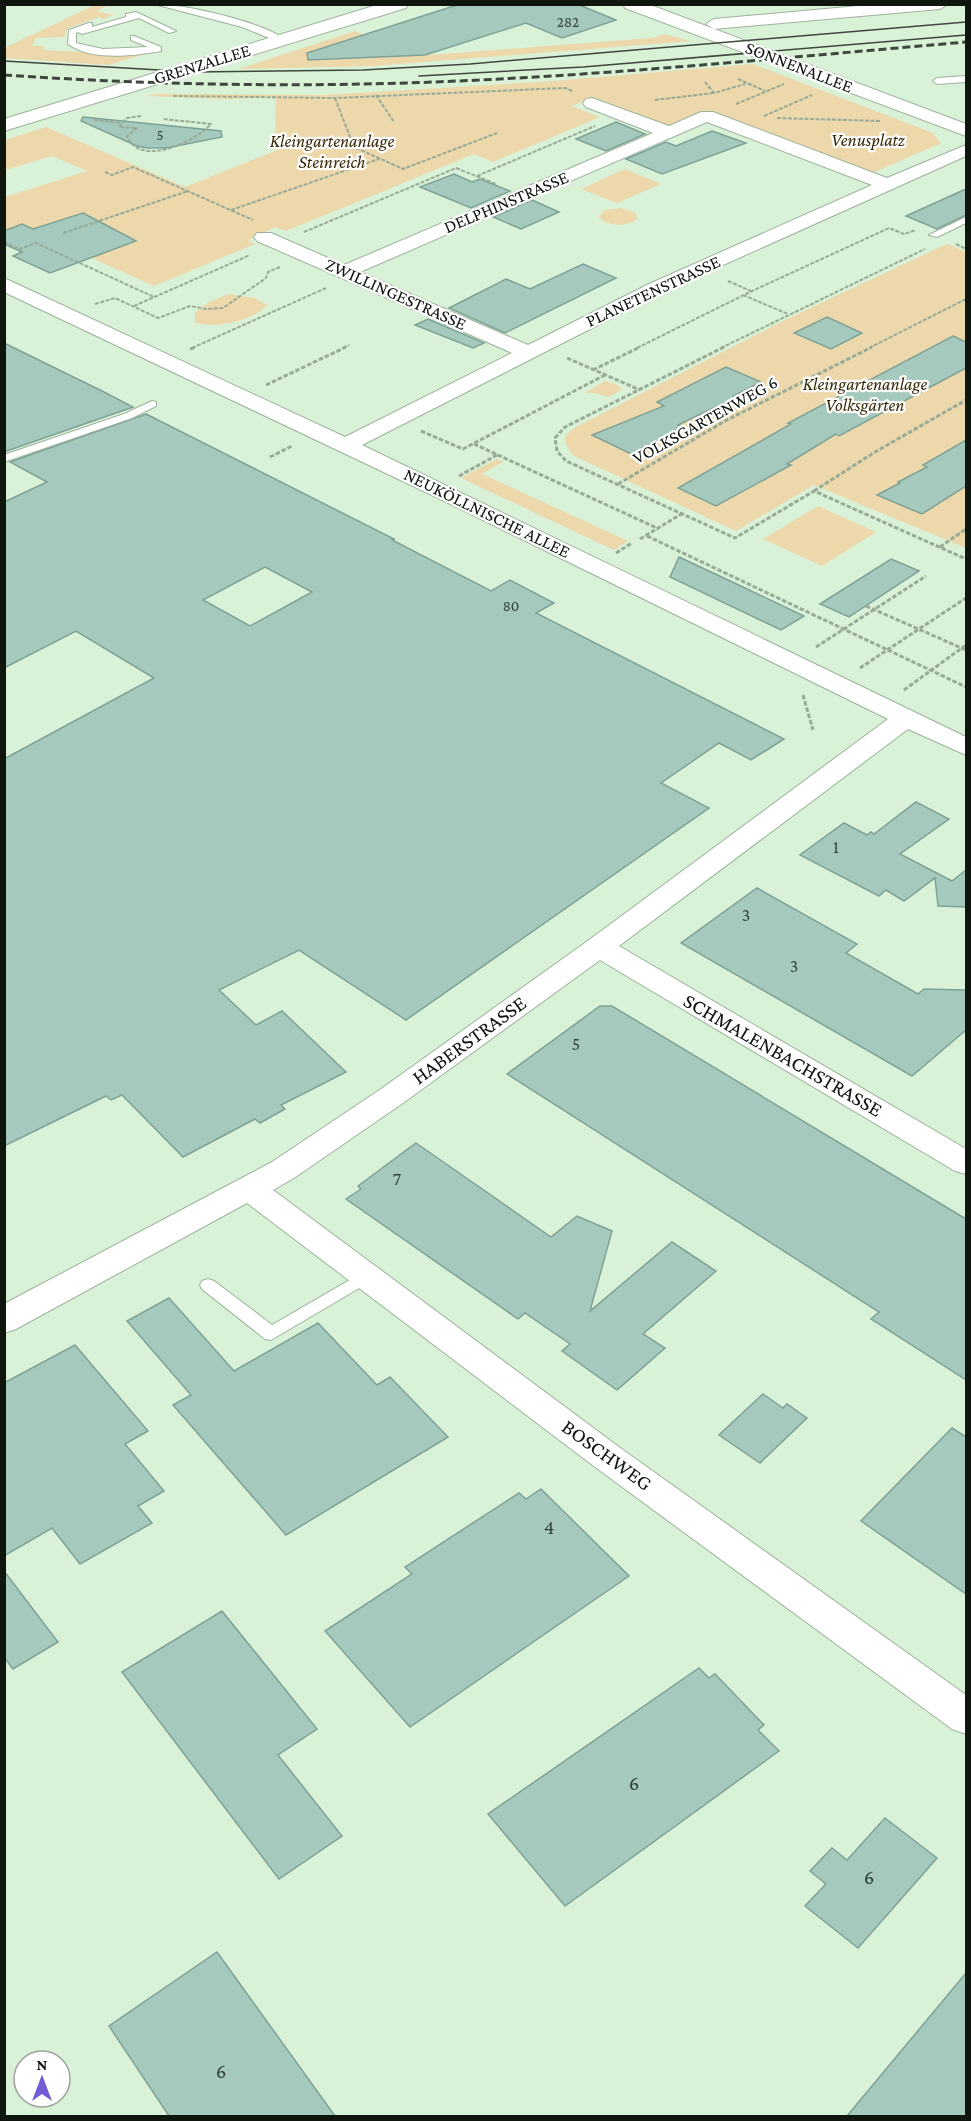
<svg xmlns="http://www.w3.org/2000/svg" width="971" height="2121" font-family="'Crimson Pro',serif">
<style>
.green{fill:#edd8ab}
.building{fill:#a5cabd;stroke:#7ea296;stroke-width:1.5;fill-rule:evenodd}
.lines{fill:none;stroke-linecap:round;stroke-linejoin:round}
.service-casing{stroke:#9cb39b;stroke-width:2}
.minor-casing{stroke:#9cb39b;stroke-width:2}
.secondary-casing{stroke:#9cb39b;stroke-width:2}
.path-far1{stroke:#98ab97;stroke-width:2;stroke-dasharray:4 1.5;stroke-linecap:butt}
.path{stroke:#98ab97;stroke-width:3;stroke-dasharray:4.5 2;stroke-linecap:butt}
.service{fill:#fff;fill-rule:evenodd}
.minor{fill:#fff;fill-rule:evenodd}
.secondary{fill:#fff;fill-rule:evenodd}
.tram{stroke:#3e493d;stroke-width:1.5}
.rail{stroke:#3e493d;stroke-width:3;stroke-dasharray:8 4;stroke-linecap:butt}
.labels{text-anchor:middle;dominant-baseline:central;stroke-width:4.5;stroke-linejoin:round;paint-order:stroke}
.far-number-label{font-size:15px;fill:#34433a}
.far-street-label{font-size:18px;fill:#0e160e;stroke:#fff}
.far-park-label{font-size:18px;font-style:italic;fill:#372805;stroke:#fff}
.number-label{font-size:18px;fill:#34433a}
.street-label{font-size:21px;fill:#0e160e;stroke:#fff}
.near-number-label{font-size:21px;fill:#34433a}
</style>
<rect width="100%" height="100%" fill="#d9f1d7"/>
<g class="green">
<path d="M95,5H108L97,11L114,15L103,19L99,17L68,28L64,37L36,38L32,46H45L43,50L142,55L108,65L5,58L4,48Z"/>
<path d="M355,31L363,35L313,51L331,59L375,57L366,53L430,55L652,38L664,34L691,41L374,66L238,69Z"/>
<path d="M753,64L933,133L941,143L870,174L703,111L668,126L596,98L571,106L600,117L493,162L474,154L286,231L275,227L249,240L255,244L154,286L49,239L5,233V197L87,171L52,156L5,170V140L46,127L185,187L275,151L276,97L229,99L147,96L156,94L324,95L553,81Z"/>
<path d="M625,169L661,184L617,203L581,189Z"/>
<path d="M621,208L636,213L637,219C626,227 609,227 599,217L604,210Z"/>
<path d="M947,244L966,252V548L814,485L736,531L574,456L566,445L565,436L574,428L791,317Z"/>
<path d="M228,294L254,298L267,305C255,320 214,330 195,322V313L207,303Z"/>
<path d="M605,381L616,384L622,389L609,397L595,393H585Z"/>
<path d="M497,459L503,462L482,474L628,541L614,550L461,478Z"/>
<path d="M818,506L876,532L822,566L763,539Z"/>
</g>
<g class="building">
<path d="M460,4H577L616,20L562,38L526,23L425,55L308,60L307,53Z"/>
<path d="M83,117L221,131L222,137L166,148H147L137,146L81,121Z"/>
<path d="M616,122L645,134L606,151L576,139Z"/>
<path d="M712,131L746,143L662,174L626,159L666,142L676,146Z"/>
<path d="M454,174L472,182L480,179L510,191L471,208L420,187Z"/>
<path d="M966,189V215L937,229L906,216Z"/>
<path d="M532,200L559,212L521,229L493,217Z"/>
<path d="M83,213L136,241L50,273L13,256L22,252L4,244V231L22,224L33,229Z"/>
<path d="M583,264L616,278L505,333L449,308L506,279L530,289Z"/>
<path d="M827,317L862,333L831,349L794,333Z"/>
<path d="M428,319L484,343L473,348L415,325Z"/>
<path d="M953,336L966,342V368L839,436L836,434L787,464L791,465L716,506L678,488L791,424L788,423Z"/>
<path d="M4,343L102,391L133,407L4,452Z"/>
<path d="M726,367L761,382L733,396L734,398L678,425L683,427L631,454L592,435L664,406L657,402Z"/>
<path d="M146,414L394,539L392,540L491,591L510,580L554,603L536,613L784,739L751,760L719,743L661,783L709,808L406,1020L299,950L219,990L256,1025L282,1011L346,1072L281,1105L285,1109L260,1123L255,1119L183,1157L122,1095L111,1100L106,1096L4,1146V759L154,678L76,631L4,668V502L47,482L10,462ZM265,567L312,592L250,626L203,600Z"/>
<path d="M966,440V486L922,514L877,495L900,483L898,482L927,467L923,465Z"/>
<path d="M679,557L743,587L804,616L781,630L670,577Z"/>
<path d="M891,559L919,571L849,617L820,604Z"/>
<path d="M916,802L949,819L900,854L952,881L966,870V907L938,906L935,878L904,901L886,890L879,896L800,855L844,823L867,835L871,832L874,834Z"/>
<path d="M757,888L857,944L846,953L918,994L924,989L966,990V1030L912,1076L681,943Z"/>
<path d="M600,1006H612L966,1219V1380L871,1319L879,1312L507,1074Z"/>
<path d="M416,1143L551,1237L577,1216L612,1231L590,1311L672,1242L716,1271L643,1334L665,1348L617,1390L562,1351L570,1344L525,1313L518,1319L346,1199L361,1189L358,1186Z"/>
<path d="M169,1298L234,1371L318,1323L377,1385L390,1377L448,1437L286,1535L173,1405L191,1395L127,1321Z"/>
<path d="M75,1345L148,1431L125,1444L164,1491L138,1506L152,1523L80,1564L52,1528L4,1556V1383Z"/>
<path d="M763,1394L783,1408L787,1404L807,1418L760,1463L719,1435Z"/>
<path d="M952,1428L966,1437V1594L861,1521Z"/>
<path d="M541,1489L629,1576L410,1727L325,1631L412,1574L405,1567L519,1493L526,1499Z"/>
<path d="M4,1571L58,1642L13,1669L4,1657Z"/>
<path d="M222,1611L317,1729L278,1755L342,1836L279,1879L122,1672Z"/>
<path d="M699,1668L709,1678L715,1674L764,1725L758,1730L779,1751L565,1906L488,1814Z"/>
<path d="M885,1818L937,1858L858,1948L805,1906L826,1884L810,1871L832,1848L847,1860Z"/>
<path d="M217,1952L335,2116H169L109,2026Z"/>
<path d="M966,1973V2116H847Z"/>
</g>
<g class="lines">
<g class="service-casing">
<g id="service">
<path d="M154,4C184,4 263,22 286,40L279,42L242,27Z"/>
<path d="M136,12L176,31L169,33L139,18L82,34L78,32L76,33V43L103,49L148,47L131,40V36H134L161,47V51C134,56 91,61 68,44L69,30L89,23H92V27L126,17V14Z"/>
<path d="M966,76V82L937,84L933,81L937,78Z"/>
<path d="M966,217V223L937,237L929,235Z"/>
<path d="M152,401L156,402V406L132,418L4,462V455L124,414Z"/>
<path d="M367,1270L373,1272L375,1276L373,1280L271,1340L265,1339L202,1289L200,1285L202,1281L208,1279L214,1281L272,1325Z"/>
</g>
</g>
<g class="minor-casing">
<g id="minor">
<path d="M880,4H948L940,9L714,29L706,24L714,19Z"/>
<path d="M592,98L669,126L701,112H713L887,178L966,145V156L663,292L362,445L966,737V755L908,729L619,946L966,1149V1174L955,1171L600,960L403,1103L294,1178L273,1190L619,1447L966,1695V1734L952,1729L595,1467L247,1203L16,1329L4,1333V1304L272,1162L381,1089L589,940L888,719L434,496L4,292V278L345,437L512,353L257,241L254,237L257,233H271L344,265L653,133L586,107L583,103L586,99ZM707,122L872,185L649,284L528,345L360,272Z"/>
</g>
</g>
<g class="secondary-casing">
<g id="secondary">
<path d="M380,4H408L406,8L4,131V119Z"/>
<path d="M623,4H648L966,124V136L625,8Z"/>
</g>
</g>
<g class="path-far1">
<path d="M738,79L765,91"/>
<path d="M705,82L714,93L745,84"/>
<path d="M376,95L394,122"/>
<path d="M173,96L335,98L565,88L573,91"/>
<path d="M335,98L354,147L403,169L497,133"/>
<path d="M655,100L714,93"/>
<path d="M736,104L784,84"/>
<path d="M141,116L127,118L119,127L137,128L127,136C140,168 195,142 211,124L163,119"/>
<path d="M764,116L812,95"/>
<path d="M777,118L880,121"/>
<path d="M94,120L121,123"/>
<path d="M105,172L112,175L133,167L253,220"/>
<path d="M477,176L595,126"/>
<path d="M231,210L379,159"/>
<path d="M304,232L456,168L496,184"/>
<path d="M63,233L188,191"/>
<path d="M4,242L20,249L36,243L154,297"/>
<path d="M956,244L966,249"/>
<path d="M728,281L751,291"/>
<path d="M743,295L788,314"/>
<path d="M95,304L115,298L158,318L190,306L206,309L223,308L266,278L268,272L280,267"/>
<path d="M134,306L250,255"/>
<path d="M192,348L326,288"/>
<path d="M343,348L349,345"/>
<path d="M637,348L752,291L889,228L904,234L916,230"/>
<path d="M721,348L925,249"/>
<path d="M869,348L966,299"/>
</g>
<g class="path">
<path d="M724,347L565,427L555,438L557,451L566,461L735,538L814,491L966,559"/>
<path d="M190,349L196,347"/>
<path d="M567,358L640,390"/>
<path d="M593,370L640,347"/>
<path d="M266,385L346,347"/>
<path d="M421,431L463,449L605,375"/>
<path d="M474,444L659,529"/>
<path d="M270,457L292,446"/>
<path d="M459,476L497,455"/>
<path d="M618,484L725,421L872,347"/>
<path d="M814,491L875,452L966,400"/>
<path d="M647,536L966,687"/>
<path d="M640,539L683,513"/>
<path d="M940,547L966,529"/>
<path d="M616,553L632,543"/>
<path d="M866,606L966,650"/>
<path d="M816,647L926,576"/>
<path d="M860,668L966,598"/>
<path d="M904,690L966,645"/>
<path d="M803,695L813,730"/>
</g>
<use href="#service" class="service"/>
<use href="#minor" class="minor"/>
<use href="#secondary" class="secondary"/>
<g class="tram">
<path d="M4,61L194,72L363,70L470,64L966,22"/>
<path d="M419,76L583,67L966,35"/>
</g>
<path class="rail" d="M4,75C138,84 272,87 406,83C593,77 779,58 966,42"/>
</g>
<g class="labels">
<g class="far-number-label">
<text x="568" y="22">282</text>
<text x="160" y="135">5</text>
<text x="511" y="606">80</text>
</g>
<g class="far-street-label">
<text transform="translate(202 64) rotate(-17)">GRENZALLEE</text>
<text transform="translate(799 67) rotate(21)">SONNENALLEE</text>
<text transform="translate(506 202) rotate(-23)">DELPHINSTRASSE</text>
<text transform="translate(653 291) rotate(-25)">PLANETENSTRASSE</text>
<text transform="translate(396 294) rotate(24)">ZWILLINGESTRASSE</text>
<text transform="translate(705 420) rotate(-29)">VOLKSGARTENWEG 6</text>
<text transform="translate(487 513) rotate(26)">NEUKÖLLNISCHE ALLEE</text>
</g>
<g class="far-park-label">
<text x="868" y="140">Venusplatz</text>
<text x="332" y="141">Kleingartenanlage<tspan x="332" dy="21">Steinreich</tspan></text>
<text x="865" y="384">Kleingartenanlage<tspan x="865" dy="21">Volksgärten</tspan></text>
</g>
<g class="number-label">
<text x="836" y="847">1</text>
<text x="746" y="915">3</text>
<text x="794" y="966">3</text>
<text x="576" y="1044">5</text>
<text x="397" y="1179">7</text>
</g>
<g class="street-label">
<text transform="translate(469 1040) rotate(-36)">HABERSTRASSE</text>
<text transform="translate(783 1055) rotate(30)">SCHMALENBACHSTRASSE</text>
<text transform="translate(607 1455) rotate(36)">BOSCHWEG</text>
</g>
<g class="near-number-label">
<text x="549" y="1527">4</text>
<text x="634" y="1783">6</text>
<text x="869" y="1877">6</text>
<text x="221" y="2071">6</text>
</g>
</g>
<rect width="971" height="2121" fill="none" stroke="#0e160e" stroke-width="12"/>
<g transform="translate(42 2079)"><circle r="28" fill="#ffffff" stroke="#9fa29f" stroke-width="1.5"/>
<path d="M0-4.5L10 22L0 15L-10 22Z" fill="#735bd5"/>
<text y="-9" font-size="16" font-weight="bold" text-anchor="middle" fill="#0e160e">N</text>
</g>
</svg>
